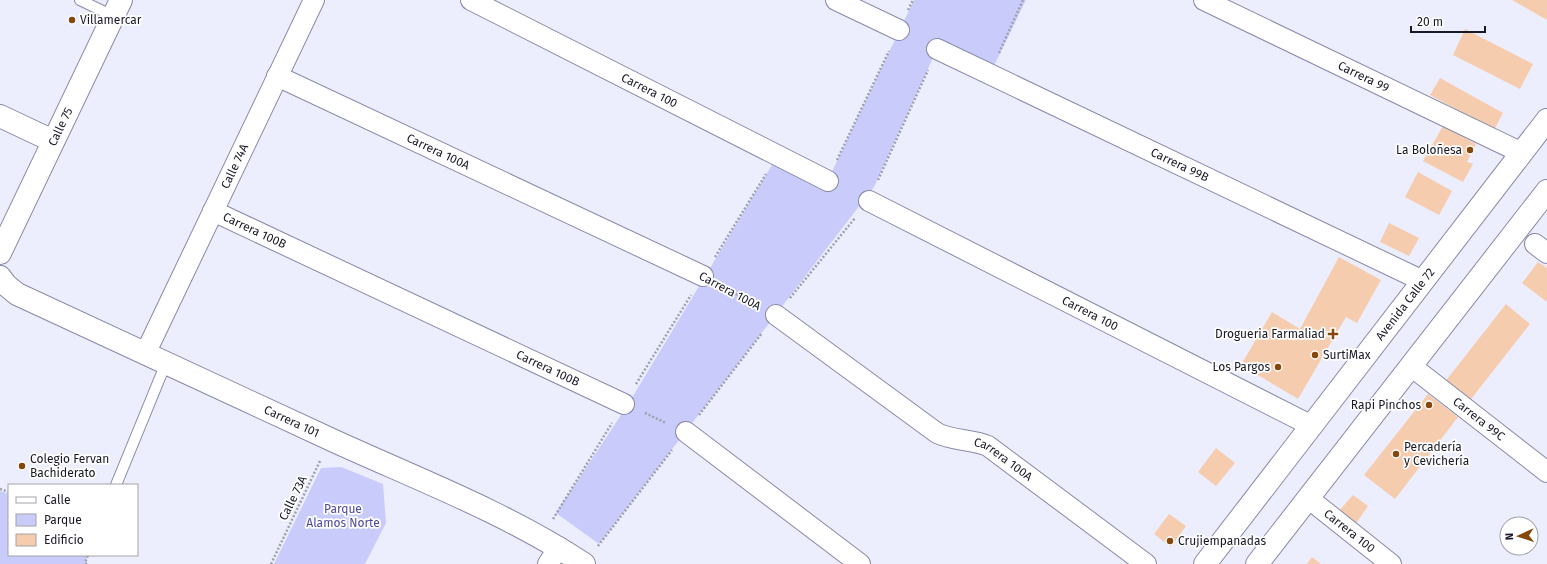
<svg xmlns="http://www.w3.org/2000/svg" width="1547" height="564" font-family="'Fira Sans',sans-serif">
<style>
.green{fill:#c9ccfb}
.building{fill:#f6ccae}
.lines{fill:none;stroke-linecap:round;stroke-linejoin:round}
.lane-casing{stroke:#8789a9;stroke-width:12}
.street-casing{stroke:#8789a9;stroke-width:22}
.secondary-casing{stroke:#8789a9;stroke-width:24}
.path{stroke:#9fa0ae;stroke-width:2.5;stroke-dasharray:2 2;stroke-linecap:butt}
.lane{stroke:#fff;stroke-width:10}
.street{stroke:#fff;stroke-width:20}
.secondary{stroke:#fff;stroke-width:22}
.poi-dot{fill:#86480a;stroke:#fff;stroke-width:1.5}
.labels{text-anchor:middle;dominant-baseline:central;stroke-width:3.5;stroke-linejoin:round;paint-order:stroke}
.poi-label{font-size:12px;fill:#181925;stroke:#fff;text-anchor:start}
.street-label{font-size:12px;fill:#181925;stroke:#fff}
.park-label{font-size:12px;fill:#4d499d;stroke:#fff}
</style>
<rect width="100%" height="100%" fill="#edeefd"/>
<g class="green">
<path d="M914,0H1026L990,74L937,49L874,187L599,544L556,513L627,406L778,155L828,180Z"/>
<path d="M341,467L383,484L386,523L365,564H274L321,468Z"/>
<path d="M0,491L9,494V555H88L85,563L87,564H0Z"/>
</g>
<g class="building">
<path d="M1512,0H1547V20Z"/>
<path d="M1465,29L1533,64L1520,89L1453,55Z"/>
<path d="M1440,78L1503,113L1494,130L1430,95Z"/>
<path d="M1443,126L1476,144L1467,162L1473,164L1463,182L1423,161Z"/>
<path d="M1418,172L1452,191L1439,215L1405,197Z"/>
<path d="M1389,223L1419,238L1409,256L1380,242Z"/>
<path d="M1339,257L1381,280L1357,323L1346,317L1298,399L1241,365L1272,312L1300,329Z"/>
<path d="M1538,262L1547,268V302L1522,283Z"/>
<path d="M1506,304L1530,324L1468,403L1444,383Z"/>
<path d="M1428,394L1458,417L1395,499L1364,475Z"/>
<path d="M1216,448L1235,463L1216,486L1198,472Z"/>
<path d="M1353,495L1368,506L1355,525L1338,512Z"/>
<path d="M1169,514L1186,526L1171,547L1154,534Z"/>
<path d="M1312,557L1321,564H1307Z"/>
</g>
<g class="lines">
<g class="lane-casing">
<g id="lane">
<path d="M80,0L113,16"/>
<path d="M116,485L166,363"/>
</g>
</g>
<g class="street-casing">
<g id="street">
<path id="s1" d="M471,0L828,181"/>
<path d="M836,0L899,30"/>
<path id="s2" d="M1204,0L1522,153"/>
<path id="s3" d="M937,49L1423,281"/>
<path id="s4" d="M277,76L703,276"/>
<path id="s5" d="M869,201L1312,426"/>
<path id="s6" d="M213,211L624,404"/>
<path d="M1535,244L1547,253"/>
<path id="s7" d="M776,315L937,433C953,441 972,439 988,446L1146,564"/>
<path id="s8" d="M145,354L314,0"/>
<path id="s9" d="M1411,366L1547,472"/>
<path d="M686,432L860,564"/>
<path id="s10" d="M1308,498L1391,564"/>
<path d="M548,564L559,547"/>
</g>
</g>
<g class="secondary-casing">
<g id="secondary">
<path d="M0,116L53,141"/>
<path id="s11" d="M0,253L121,0"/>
<path id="s12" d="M0,277L6,285L17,294C121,343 227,391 332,440C417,479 505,512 584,564"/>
<path id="s13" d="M1205,564L1547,120"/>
<path d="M1257,564L1547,191"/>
</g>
</g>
<g class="path">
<path d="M908,10L913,0"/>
<path d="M999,53L1023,0"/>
<path d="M837,160L889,51"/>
<path d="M878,180L928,70"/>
<path d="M715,257L766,174"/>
<path d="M722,286L756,305"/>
<path d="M790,298L855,218"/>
<path d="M636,384L691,295"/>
<path d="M645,413L666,423"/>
<path d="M699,415L762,333"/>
<path d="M0,489L9,492"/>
<path d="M553,519L612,423"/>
<path d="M598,546L672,450"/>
<path d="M87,564L85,563L88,555"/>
<path d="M271,564L320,461"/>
</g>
<use href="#lane" class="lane"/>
<use href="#street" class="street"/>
<use href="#secondary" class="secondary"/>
</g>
<g class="poi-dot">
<circle cx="72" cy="20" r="4"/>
<circle cx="1470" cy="150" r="4"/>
<path d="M1331 328h4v4h4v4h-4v4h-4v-4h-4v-4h4z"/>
<circle cx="1315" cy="355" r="4"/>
<circle cx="1278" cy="367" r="4"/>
<circle cx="1429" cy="405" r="4"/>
<circle cx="1396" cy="454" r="4"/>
<circle cx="22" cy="466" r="4"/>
<circle cx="1170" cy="541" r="4"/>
</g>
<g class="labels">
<g class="poi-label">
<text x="80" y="20">Villamercar</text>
<text x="1462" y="150" text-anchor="end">La Boloñesa</text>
<text x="1325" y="334" text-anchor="end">Drogueria Farmaliad</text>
<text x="1323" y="355">SurtiMax</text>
<text x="1270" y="367" text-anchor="end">Los Pargos</text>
<text x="1421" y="405" text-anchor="end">Rapi Pinchos</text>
<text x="1404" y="447">Percadería<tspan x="1404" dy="14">y Cevichería</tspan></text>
<text x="30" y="459">Colegio Fervan<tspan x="30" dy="14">Bachiderato</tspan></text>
<text x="1178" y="541">Crujiempanadas</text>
</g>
<g class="street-label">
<text stroke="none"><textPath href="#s2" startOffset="177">Carrera 99</textPath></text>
<text stroke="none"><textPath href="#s1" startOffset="200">Carrera 100</textPath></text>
<text stroke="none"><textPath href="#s11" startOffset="140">Calle 75</textPath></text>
<text stroke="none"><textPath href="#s4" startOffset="178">Carrera 100A</textPath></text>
<text stroke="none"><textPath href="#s3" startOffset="269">Carrera 99B</textPath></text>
<text stroke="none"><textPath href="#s8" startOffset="208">Calle 74A</textPath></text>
<text stroke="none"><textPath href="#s6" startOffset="46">Carrera 100B</textPath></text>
<text transform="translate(730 291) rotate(28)">Carrera 100A</text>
<text stroke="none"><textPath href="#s13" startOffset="328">Avenida Calle 72</textPath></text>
<text stroke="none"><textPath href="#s5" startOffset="248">Carrera 100</textPath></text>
<text stroke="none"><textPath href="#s6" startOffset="370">Carrera 100B</textPath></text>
<text stroke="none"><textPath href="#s9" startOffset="86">Carrera 99C</textPath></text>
<text stroke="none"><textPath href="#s12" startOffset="327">Carrera 101</textPath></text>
<text stroke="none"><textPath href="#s7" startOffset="272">Carrera 100A</textPath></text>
<text transform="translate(293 498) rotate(-64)">Calle 73A</text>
<text stroke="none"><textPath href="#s10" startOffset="53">Carrera 100</textPath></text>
</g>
<g class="park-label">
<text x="343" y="509">Parque<tspan x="343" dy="14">Alamos Norte</tspan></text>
</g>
</g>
<rect x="8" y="484" width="130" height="72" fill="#ffffff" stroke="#a3a3a8"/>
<rect x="16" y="497" width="20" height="6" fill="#ffffff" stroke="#a3a3a8"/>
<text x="44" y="504" font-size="12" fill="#181925">Calle</text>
<rect x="16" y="514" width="20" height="12" fill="#c9ccfb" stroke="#a3a3a8"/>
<text x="44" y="524" font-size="12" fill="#181925">Parque</text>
<rect x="16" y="534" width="20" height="12" fill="#f6ccae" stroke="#a3a3a8"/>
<text x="44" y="544" font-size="12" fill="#181925">Edificio</text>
<g transform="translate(1519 536) rotate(267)"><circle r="19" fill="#ffffff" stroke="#a3a3a8"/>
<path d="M0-3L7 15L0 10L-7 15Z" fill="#86480a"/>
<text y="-6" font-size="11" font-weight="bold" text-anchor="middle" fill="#181925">N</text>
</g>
<path d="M1411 26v6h74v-6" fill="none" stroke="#181925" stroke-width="2"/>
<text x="1417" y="26" font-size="12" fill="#181925" stroke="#ffffff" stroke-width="3" paint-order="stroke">20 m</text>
</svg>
